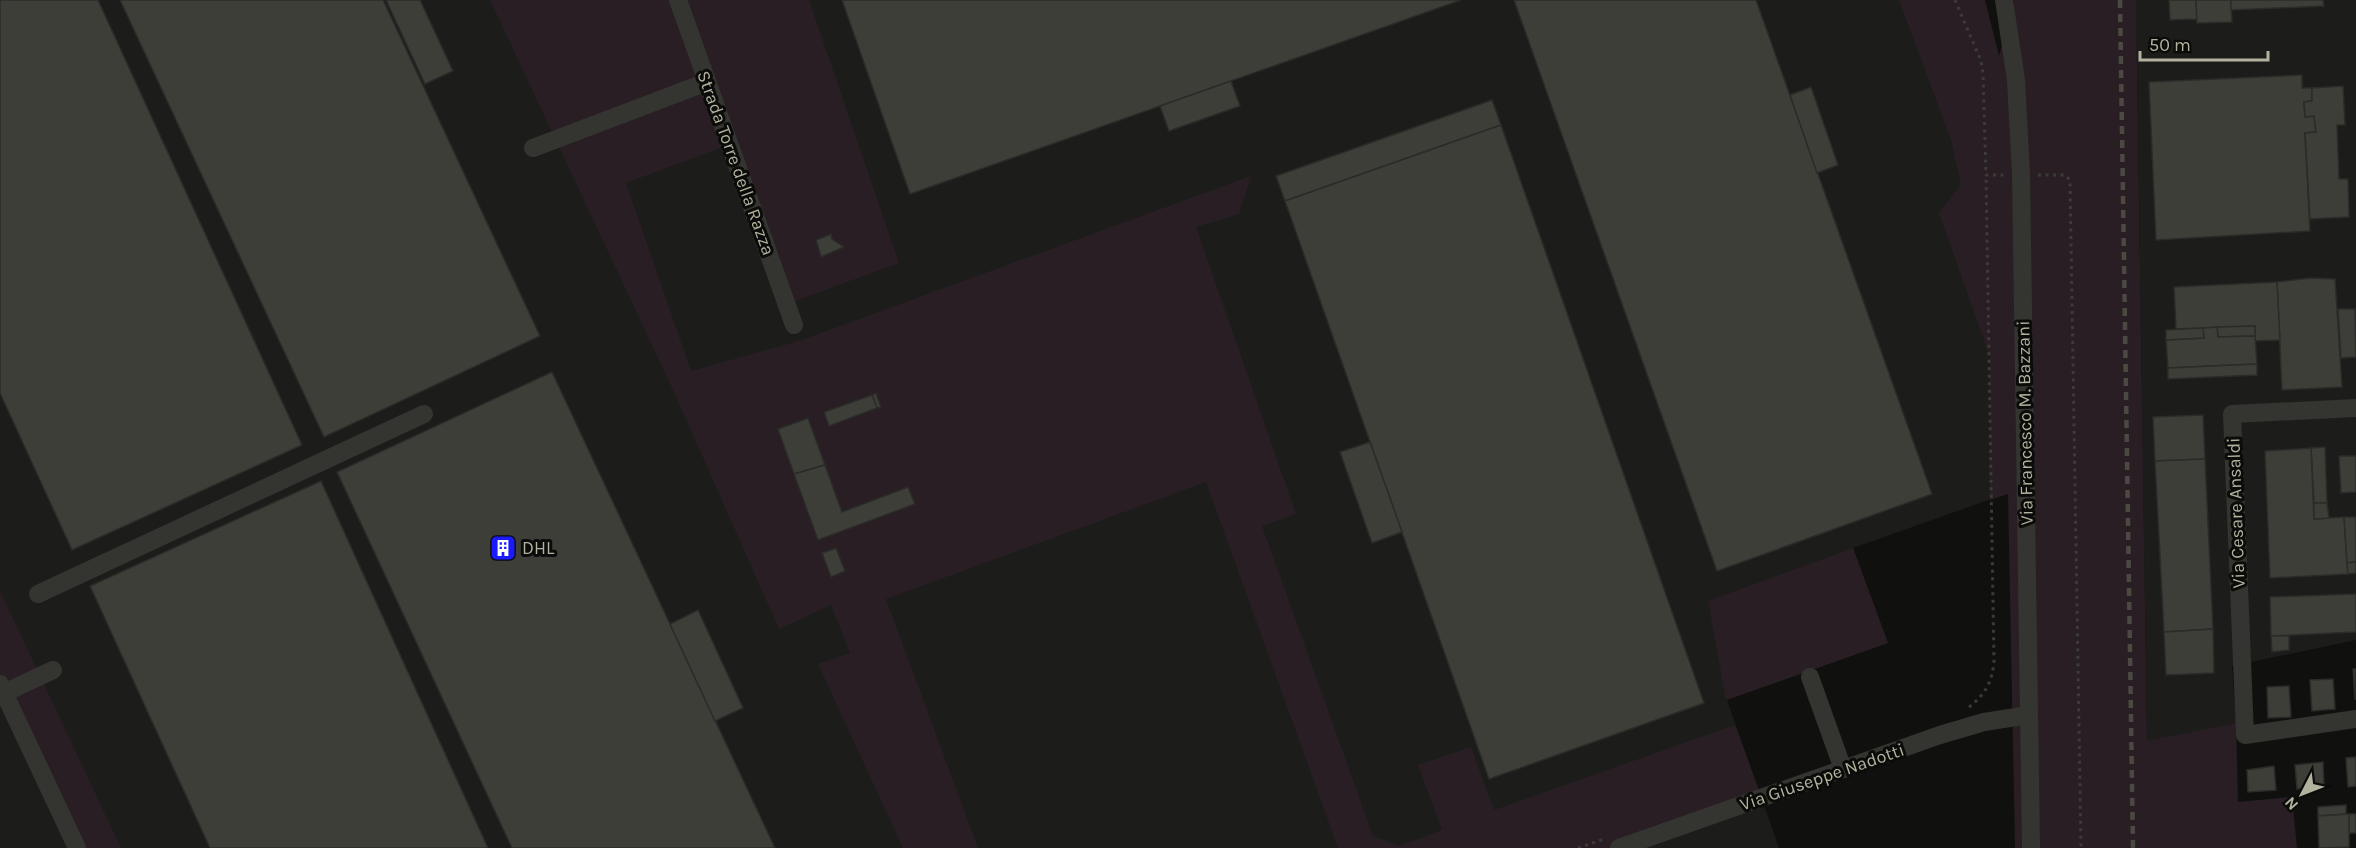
<svg xmlns="http://www.w3.org/2000/svg" width="2356" height="848" font-family="Karla,sans-serif">
<style>
.built{fill:#1c1d1b}
.green{fill:#281e24}
.building{fill:#3d3e38;stroke:#2b2c29;stroke-width:1.5}
.lines{fill:none;stroke-linecap:round;stroke-linejoin:round}
.path{stroke:#3c3c36;stroke-width:3;stroke-dasharray:3 4.5;stroke-linecap:butt}
.minor{stroke:#343530;stroke-width:18}
.rail{stroke:#4a4a42;stroke-width:4.5;stroke-dasharray:8 6;stroke-linecap:butt}
.labels{text-anchor:middle;dominant-baseline:central;stroke-width:6;stroke-linejoin:round;paint-order:stroke}
.street-label{font-size:18px;fill:#b2b29f;stroke:#0b0b0a}
.poi-label{font-size:18px;fill:#b2b29f;stroke:#0b0b0a;text-anchor:start}
</style>
<rect width="100%" height="100%" fill="#10100f"/>
<g class="built">
<path d="M0,0H1985L2008,493L1853,548L1888,643L1727,700L1779,848H0Z"/>
<path d="M2136,0H2356V640L2232,666L2236,723L2147,742Z"/>
</g>
<g class="green">
<path d="M490,0H809L899,263L787,304L726,146L626,183L691,371L799,341L1251,176L1239,214L1196,227L1296,514L1262,526L1373,836L1399,846L1442,830L1418,765L1471,747L1494,810L1735,725L1762,798L1616,848H1338L1206,482L886,599L978,848H903L818,664L850,653L831,605L779,629L673,390Z"/>
<path d="M1899,0H1985L1999,56L2014,0H2136L2147,741L2236,723L2238,802L2292,797L2297,848H2015L2008,494L1990,500V357L1939,213L1961,185L1951,140Z"/>
<path d="M1853,548L1888,643L1726,700L1708,601Z"/>
<path d="M0,591L121,848H78L0,683Z"/>
</g>
<g class="building">
<path d="M0,0H98L302,445L72,550L0,393Z"/>
<path d="M120,0H383L540,336L324,437Z"/>
<path d="M386,0H420L453,71L425,84Z"/>
<path d="M842,0H1461L910,194Z"/>
<path d="M1514,0H1756L1932,494L1717,571Z"/>
<path d="M2169,0H2196L2197,19L2170,20Z"/>
<path d="M2196,0H2231L2232,22L2197,23Z"/>
<path d="M2231,0H2323L2324,6L2231,10Z"/>
<path d="M2302,75V88H2312V101L2304,102L2305,117L2314,116L2316,132L2305,133L2310,231L2156,240L2149,82Z"/>
<path d="M1231,81L1240,106L1169,131L1160,106Z"/>
<path d="M2343,86L2345,125H2337L2339,179H2348L2349,217L2310,219L2305,133L2316,132L2314,116L2305,117L2304,102L2312,101V88Z"/>
<path d="M1811,87L1838,165L1817,173L1790,95Z"/>
<path d="M1492,100L1501,125L1285,201L1276,176Z"/>
<path d="M1501,125L1704,703L1489,779L1285,201Z"/>
<path d="M831,234L832,239L844,247L821,257L816,240Z"/>
<path d="M2310,278L2335,279L2342,387L2282,390L2277,282Z"/>
<path d="M2277,282L2280,340L2255,341V326L2176,329L2174,287Z"/>
<path d="M2338,309H2355L2356,357L2341,358Z"/>
<path d="M2255,326V336L2218,337L2217,327Z"/>
<path d="M2217,327L2218,337L2255,336L2257,364L2168,368L2166,340L2204,338L2203,328Z"/>
<path d="M2203,328L2204,338L2166,340V330Z"/>
<path d="M2257,364V375L2168,379V368Z"/>
<path d="M552,372L670,624L775,848H512L337,472Z"/>
<path d="M876,393L881,407L877,408L872,395Z"/>
<path d="M872,395L877,408L829,426L824,412Z"/>
<path d="M2203,415L2205,459L2155,461L2153,417Z"/>
<path d="M808,418L825,465L794,474L778,429Z"/>
<path d="M1370,442L1402,532L1372,543L1340,452Z"/>
<path d="M2325,447L2327,503H2314L2311,448Z"/>
<path d="M2311,448L2314,519L2344,517L2348,574L2270,578L2265,451Z"/>
<path d="M2339,456H2356V492L2341,493Z"/>
<path d="M2205,459L2213,629L2164,632L2155,461Z"/>
<path d="M825,465L842,512L908,487L915,504L818,540L794,474Z"/>
<path d="M321,481L488,848H210L90,586Z"/>
<path d="M2314,503H2327L2329,518L2314,519Z"/>
<path d="M2344,517H2356V562L2347,563Z"/>
<path d="M836,548L845,571L831,577L822,553Z"/>
<path d="M2356,562V573L2348,574L2347,563Z"/>
<path d="M2356,594V632L2271,636L2270,597Z"/>
<path d="M698,610L743,708L715,721L670,624Z"/>
<path d="M2213,629L2214,673L2166,675L2164,632Z"/>
<path d="M2271,636H2289V650L2272,652Z"/>
<path d="M2353,669H2356L2355,700Z"/>
<path d="M2333,679L2335,709L2312,711L2310,680Z"/>
<path d="M2289,686L2291,717L2268,718L2267,687Z"/>
<path d="M2356,757V786L2348,787L2346,758Z"/>
<path d="M2323,762L2324,787L2297,789L2295,765Z"/>
<path d="M2274,766L2276,790L2248,792L2247,770Z"/>
<path d="M2346,805V814L2318,816V807Z"/>
<rect x="2349" y="814" width="7" height="19"/>
<path d="M2349,814V847L2319,848L2318,816Z"/>
</g>
<g class="lines">
<g class="path">
<path d="M1955,0L1981,61L1983,74L1986,175H2005"/>
<path d="M2038,175H2065L2070,180L2081,848"/>
<path d="M1969,707C1985,695 1992,682 1994,662L1986,175"/>
<path d="M1578,848L1604,839"/>
</g>
<g class="minor">
<path d="M678,0L794,325"/>
<path d="M2004,0L2016,80L2021,174L2031,848"/>
<path d="M533,148L707,82"/>
<path d="M2356,408L2232,414L2245,735L2356,719"/>
<path d="M38,594L424,414"/>
<path d="M1810,677L1843,769"/>
<path d="M0,684L77,848"/>
<path d="M4,693L53,670"/>
<path d="M1619,848L1940,735L1984,722L2029,715"/>
</g>
<path class="rail" d="M2120,0L2133,848"/>
</g>
<defs>
<g id="building-square" transform="scale(1.35)"><rect x="-9" y="-9" width="18" height="18" rx="4" fill="#1b1afd" stroke="#0b0b0a"/><path d="M-4-6H4V6H1V3H-1V6H-4ZM-2.5-4.3h1.7v1.8h-1.7ZM.8-4.3h1.7v1.8H.8ZM-2.5-1h1.7V.8h-1.7ZM.8-1h1.7V.8H.8Z" fill="#fff"/></g>
</defs>
<g fill-rule="evenodd">
<use href="#building-square" x="503" y="548"/>
</g>
<g class="labels">
<g class="street-label">
<text transform="translate(736 163) rotate(70)">Strada Torre della Razza</text>
<text transform="translate(2025 423) rotate(-91)">Via Francesco M. Bazzani</text>
<text transform="translate(2236 513) rotate(-92)">Via Cesare Ansaldi</text>
<text transform="translate(1822 777) rotate(-19)">Via Giuseppe Nadotti</text>
</g>
<g class="poi-label">
<text x="522" y="548">DHL</text>
</g>
</g>
<g transform="translate(2302 794) rotate(228)" stroke="#0b0b0a" stroke-width="4.5" paint-order="stroke">
<path d="M0-4.5L10 22L0 15L-10 22Z" fill="#b2b29f"/>
<text y="-9" font-size="16" font-weight="bold" text-anchor="middle" fill="#b2b29f">N</text>
</g>
<path d="M2140 51v9h128v-9" fill="none" stroke="#b2b29f" stroke-width="3"/>
<text x="2149" y="51" font-size="18" fill="#b2b29f" stroke="#0b0b0a" stroke-width="4.5" paint-order="stroke">50 m</text>
</svg>
